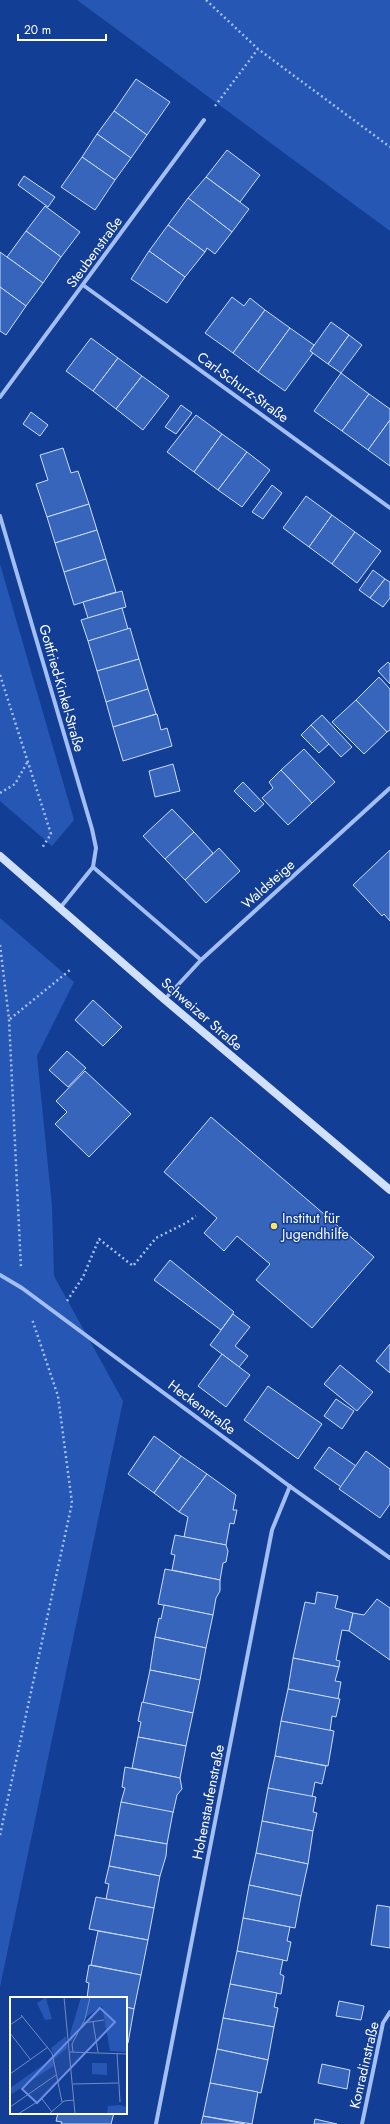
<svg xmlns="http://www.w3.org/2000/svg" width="390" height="2124" font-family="Jost,sans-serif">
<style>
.green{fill:#2657b4}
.building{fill:#3765bc;stroke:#cadcfd}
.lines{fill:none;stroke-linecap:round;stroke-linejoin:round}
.path{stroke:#a2bef2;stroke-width:2.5;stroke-dasharray:2 3;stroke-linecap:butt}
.street{stroke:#a2bef2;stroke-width:4}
.secondary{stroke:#d1e0fc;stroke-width:8}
.poi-dot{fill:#ffe264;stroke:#133e95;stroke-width:1.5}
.labels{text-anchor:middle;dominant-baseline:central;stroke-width:3;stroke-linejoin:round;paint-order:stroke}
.street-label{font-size:14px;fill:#fff;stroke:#133e95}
.poi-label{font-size:14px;fill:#fff;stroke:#133e95;text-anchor:start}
.inset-road{fill:none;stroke:#718bbf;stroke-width:1}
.view{fill:#6c8ce6;fill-opacity:0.15;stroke:#6c8ce6;stroke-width:2}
.inset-edge{fill:none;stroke:#fff;stroke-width:2}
</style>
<rect width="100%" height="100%" fill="#133e95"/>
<g class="green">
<path d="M77,0H390V231Z"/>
<path d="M0,564L74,820L52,846L0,801Z"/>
<path d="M0,918L74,982L37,1056L52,1206L54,1276L123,1401L0,1987Z"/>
</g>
<g class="building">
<path d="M136,79L170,102L147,135L114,111Z"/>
<path d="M114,111L147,135L131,158L97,134Z"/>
<path d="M97,134L131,158L115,180L82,157Z"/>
<path d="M227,150L260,175L240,202L206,177Z"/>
<path d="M82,157L115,180L95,210L61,187Z"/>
<path d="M24,176L55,197L48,207L18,185Z"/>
<path d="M206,177L249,209L232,232L188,198Z"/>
<path d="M188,198L232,232L215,254L207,248L205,252L168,225Z"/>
<path d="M45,206L80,232L61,257L26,231Z"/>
<path d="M168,225L205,252L185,277L149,251Z"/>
<path d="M26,231L61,257L43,283L7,257Z"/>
<path d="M149,251L185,277L167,303L131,279Z"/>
<path d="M0,252L43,283L26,306L0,287Z"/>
<path d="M0,287L26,306L6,335L0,331Z"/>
<path d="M232,297L244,306L250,298L265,310L233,353L205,333Z"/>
<path d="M265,310L290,328L258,372L233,353Z"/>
<path d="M331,322L349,335L328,364L310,351Z"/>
<path d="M290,328L314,345L310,351L313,353L285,391L258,372Z"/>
<path d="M349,335L362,345L341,373L328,364Z"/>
<path d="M91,338L118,358L93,391L66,371Z"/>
<path d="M118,358L142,376L116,409L93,391Z"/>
<path d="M341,373L369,394L342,431L314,411Z"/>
<path d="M142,376L169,396L143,430L116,409Z"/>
<path d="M369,394L390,409V420L368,450L342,431Z"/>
<path d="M181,405L192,413L176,434L165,427Z"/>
<path d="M31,412L48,425L40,436L23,424Z"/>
<path d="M196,415L222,434L194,472L167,452Z"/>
<path d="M390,420V466L368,450Z"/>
<path d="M222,434L247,452L218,490L194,472Z"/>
<path d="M63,448L71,473L78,471L89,504L47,517L36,484L48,480L40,455Z"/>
<path d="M247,452L270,470L242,507L218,490Z"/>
<path d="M272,485L282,493L263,519L252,512Z"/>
<path d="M306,496L332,515L309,547L283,528Z"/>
<path d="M89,504L97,530L55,543L47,517Z"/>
<path d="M332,515L355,532L332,564L309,547Z"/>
<path d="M97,530L106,559L64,572L55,543Z"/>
<path d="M355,532L381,551L357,583L332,564Z"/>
<path d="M106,559L116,592L74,605L64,572Z"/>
<path d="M373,570L385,579L370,598L359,590Z"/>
<path d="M385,579L390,582V598L383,607L370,598Z"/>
<path d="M122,591L126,607L88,618L83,602Z"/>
<path d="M122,608L128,629L88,641L81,620Z"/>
<path d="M130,628L139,659L97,671L88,641Z"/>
<path d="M139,659L148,689L106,702L97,671Z"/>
<path d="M388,662L390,664V684L378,671Z"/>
<path d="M379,677L390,689V730L387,732L356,700Z"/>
<path d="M148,689L156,714L113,727L106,702Z"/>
<path d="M356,700L387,732L364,754L332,722Z"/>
<path d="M157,714L161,730L167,728L172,746L123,761L113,727Z"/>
<path d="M322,715L352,747L341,757L311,725Z"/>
<path d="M311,725L329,744L319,753L301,735Z"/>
<path d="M304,749L335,782L312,803L281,770Z"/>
<path d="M173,764L180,791L155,797L149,771Z"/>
<path d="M281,770L312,803L288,825L262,798L273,788L269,782Z"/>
<path d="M243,782L264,804L255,812L234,791Z"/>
<path d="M172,809L194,832L165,859L143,836Z"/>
<path d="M194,832L213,853L185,880L165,859Z"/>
<path d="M219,848L240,871L206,903L185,880Z"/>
<path d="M390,850V921L384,914L382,916L353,885Z"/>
<path d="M93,1000L122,1027L103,1046L75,1020Z"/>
<path d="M67,1051L86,1068L68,1087L49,1070Z"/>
<path d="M85,1071L131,1114L89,1157L55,1124L67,1112L56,1101Z"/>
<path d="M211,1117L374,1257L312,1328L256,1280L270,1264L237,1236L224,1251L204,1233L217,1218L164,1172Z"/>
<path d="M170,1260L234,1312L221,1330L154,1280Z"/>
<path d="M233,1314L250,1327L235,1346L248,1356L239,1367L210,1345Z"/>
<path d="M390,1344V1373L376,1361Z"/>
<path d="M222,1354L250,1375L226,1407L198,1386Z"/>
<path d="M340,1365L373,1392L357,1411L324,1384Z"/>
<path d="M268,1386L322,1424L298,1459L244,1420Z"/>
<path d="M336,1399L354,1411L342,1429L324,1416Z"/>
<path d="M154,1436L181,1456L154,1493L128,1474Z"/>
<path d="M329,1447L356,1466L341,1487L314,1468Z"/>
<path d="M366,1451L390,1469V1504L380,1518L339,1489Z"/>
<path d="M181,1456L207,1474L179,1512L154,1493Z"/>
<path d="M207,1474L236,1495L233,1510H237L234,1524L230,1523L226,1545L184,1537L188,1517L179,1512Z"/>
<path d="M175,1535L226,1545L228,1551L226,1562L223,1563L220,1580L172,1570L175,1555L171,1554Z"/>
<path d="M165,1569L220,1580V1591L216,1598L213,1615L158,1604Z"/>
<path d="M317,1592L338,1596L335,1608L353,1613L349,1631L342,1630L336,1660L340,1661L339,1667L293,1658L305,1602L315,1604Z"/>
<path d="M377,1599L390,1608V1660L349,1631L353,1613L364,1615Z"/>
<path d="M164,1605L213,1615L206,1648L155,1637L159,1618L161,1619Z"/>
<path d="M155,1637L206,1648L200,1680L150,1670Z"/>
<path d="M293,1658L339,1667L335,1681L341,1682L338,1699L288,1689Z"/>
<path d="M150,1670L200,1680L193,1713L143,1703Z"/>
<path d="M288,1689L340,1699L336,1717L332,1716L330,1731L281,1721Z"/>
<path d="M142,1702L193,1713L186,1746L138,1737L141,1722L138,1721Z"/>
<path d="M281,1721L334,1731L328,1766L275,1756Z"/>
<path d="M138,1737L186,1746L180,1778L132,1768Z"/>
<path d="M275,1756L326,1766L322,1784L315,1782L312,1797L268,1788Z"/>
<path d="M125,1767L180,1778L182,1789L177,1795L173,1813L121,1802L125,1788L122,1787Z"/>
<path d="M268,1788L316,1797L313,1812L317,1813L313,1831L262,1821Z"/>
<path d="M121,1802L173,1812L167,1844L115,1835Z"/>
<path d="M262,1821L313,1831L308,1864L256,1853Z"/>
<path d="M115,1835L167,1844L166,1856L160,1876L109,1866Z"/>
<path d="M256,1853L308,1864L301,1896L249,1885Z"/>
<path d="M109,1866L160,1876L154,1908L106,1899L109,1884L105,1883Z"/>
<path d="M249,1885L301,1896L295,1928L243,1918Z"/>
<path d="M96,1897L154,1908L148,1940L89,1929Z"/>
<path d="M377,1905L390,1907V1948L371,1945Z"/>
<path d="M243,1918L290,1927L287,1941L291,1942L287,1961L237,1951Z"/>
<path d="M98,1931L148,1940L141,1975L91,1965Z"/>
<path d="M237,1951L283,1960L280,1974L284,1976L281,1994L230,1984Z"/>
<path d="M89,1965L141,1975L134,2009L126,2007V1998H87L89,1983L86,1982Z"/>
<path d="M230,1984L277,1993L274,2007L278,2008L274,2027L223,2018Z"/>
<path d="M339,2001L364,2006L361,2020L336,2016Z"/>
<path d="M126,2007L134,2009L128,2043H126Z"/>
<path d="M223,2018L274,2027L268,2060L217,2049Z"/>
<path d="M217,2049L268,2060L261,2093L210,2083Z"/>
<path d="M322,2064L350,2070L347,2089L318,2083Z"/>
<path d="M210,2083L258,2092L252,2124L203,2116Z"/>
<path d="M58,2113H114L111,2124H61L62,2122L56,2121Z"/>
<path d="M203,2116L245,2124H201Z"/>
<path d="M315,2119L337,2124H314Z"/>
</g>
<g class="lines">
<g class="path">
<path d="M206,0L258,49L390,147"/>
<path d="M215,106L258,49"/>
<path d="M0,675L51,834L42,848"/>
<path d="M0,793L15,784L28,761"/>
<path d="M0,945L9,1019L21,1268"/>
<path d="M10,1019L70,970"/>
<path d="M67,1301L83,1277L99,1239L133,1266L156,1238L186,1223L196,1216"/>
<path d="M0,1835L72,1503L58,1396L32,1319"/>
</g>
<g class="street">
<path d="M83,285L390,508"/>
<path d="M0,397L204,120"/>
<path d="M0,516L92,829L96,848L93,867L60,908"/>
<path d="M93,867L201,960"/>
<path d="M165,999L201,960L390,788"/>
<path d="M0,1275L22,1288L288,1485L390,1558"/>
<path d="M156,2124L272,1530L290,1486"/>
<path d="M362,2124L383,2023L390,2012"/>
</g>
<path class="secondary" d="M0,856L164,999L390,1190"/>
</g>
<circle class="poi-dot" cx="274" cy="1226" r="4"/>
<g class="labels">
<g class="street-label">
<text transform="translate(94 252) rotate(-54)">Steubenstraße</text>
<text transform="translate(243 387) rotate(36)">Carl-Schurz-Straße</text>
<text transform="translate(62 688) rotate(74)">Gottfried-Kinkel-Straße</text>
<text transform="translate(268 884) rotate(-42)">Waldsteige</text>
<text transform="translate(202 1014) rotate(41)">Schweizer Straße</text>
<text transform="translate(202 1407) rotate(37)">Heckenstraße</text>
<text transform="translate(208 1802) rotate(-79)">Hohenstaufenstraße</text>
<text transform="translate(364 2065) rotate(-77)">Konradinstraße</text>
</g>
<g class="poi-label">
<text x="282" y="1218">Institut für<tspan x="282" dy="16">Jugendhilfe</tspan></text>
</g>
</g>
<g transform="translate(10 1997)">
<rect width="117" height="117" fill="#133e95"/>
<path d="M36,0H39L36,2L42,22L35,23L27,6ZM71,0H117V55L100,54L92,9L75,21L61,45L60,37ZM56,39L57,51L45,61L43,69L2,97L0,91L36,66L44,57L41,51ZM82,66H97V78L82,77ZM110,108L117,110V117H74L97,116L98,109Z" fill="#2657b4"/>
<path class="inset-road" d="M54,0L65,117M11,18L42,56L52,105M83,25L88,55M73,26L94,23M0,28L13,19M0,36L20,62M60,55L117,57M63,55L62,47L75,22L80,0M107,56L110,105M0,77L38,50M63,87L108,86M0,110L46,78M8,117L32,102L42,115M39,117L54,104L64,103"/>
<path class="view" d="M90,11L105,25L27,106L12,92Z"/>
<rect width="117" height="117" class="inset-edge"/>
</g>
<path d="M18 34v6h88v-6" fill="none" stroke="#ffffff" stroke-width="2"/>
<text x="24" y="34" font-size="12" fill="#ffffff" stroke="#133e95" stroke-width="3" paint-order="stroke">20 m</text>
</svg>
